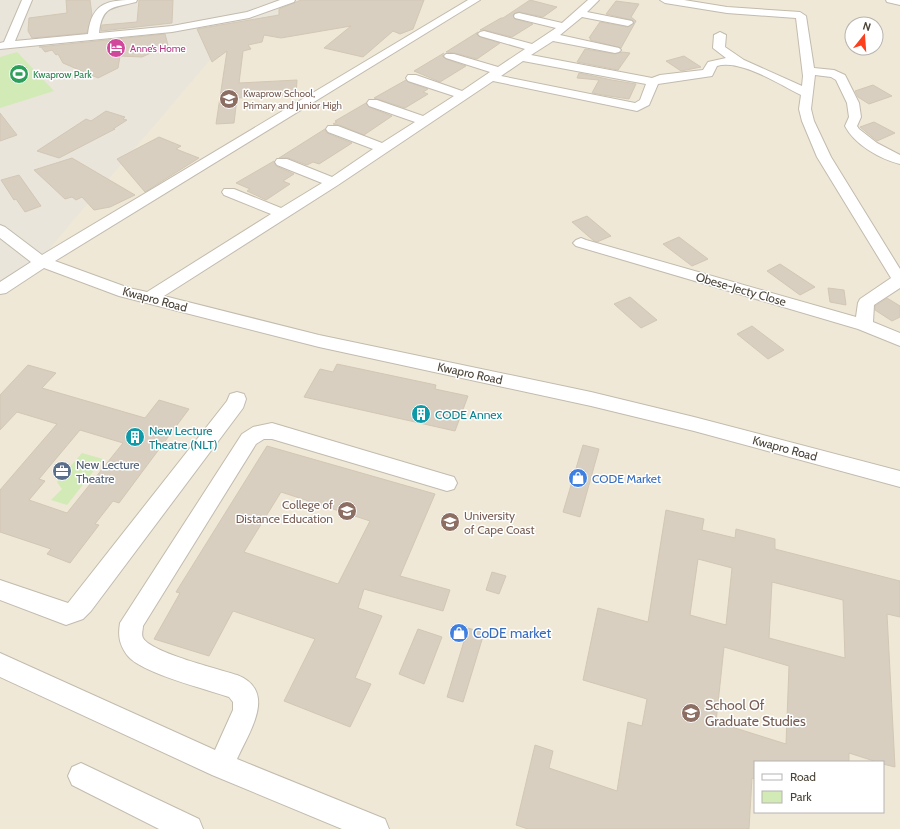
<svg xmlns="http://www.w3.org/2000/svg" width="900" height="829" font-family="Cabin,sans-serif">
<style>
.residential{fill:#eae5da}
.education{fill:#efe8d6;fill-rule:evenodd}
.green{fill:#d2eab5}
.building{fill:#d8cfc1;stroke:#d3c7b4;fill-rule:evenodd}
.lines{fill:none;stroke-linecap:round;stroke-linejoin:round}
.minor-casing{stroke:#c2bbae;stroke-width:2}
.minor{fill:#fff;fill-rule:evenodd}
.labels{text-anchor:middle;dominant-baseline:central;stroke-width:3;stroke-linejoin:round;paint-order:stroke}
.far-hotel-label{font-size:10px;fill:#b23c85;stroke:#fff;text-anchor:start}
.far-leisure-label{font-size:10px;fill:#27864d;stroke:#fff;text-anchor:start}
.far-education-label{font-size:10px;fill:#785e54;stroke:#fff;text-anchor:start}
.street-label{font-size:12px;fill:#4b4439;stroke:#fff}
.culture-label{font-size:12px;fill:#0d838f;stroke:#fff;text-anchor:start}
.service-label{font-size:12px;fill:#4e5e75;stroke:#fff;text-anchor:start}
.shop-label{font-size:12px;fill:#366cbe;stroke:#fff;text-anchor:start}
.education-label{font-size:12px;fill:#785e54;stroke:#fff;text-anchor:end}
.near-shop-label{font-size:14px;fill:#366cbe;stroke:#fff;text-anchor:start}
.near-education-label{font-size:14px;fill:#785e54;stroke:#fff;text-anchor:start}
</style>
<rect width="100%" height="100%" fill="#f6f3ec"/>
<path class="residential" d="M0,0H365L44,255L0,282Z"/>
<path class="education" d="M365,0H900V829H0V282L44,255L240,25ZM852,24H876V48H852ZM755,762H883V812H755Z"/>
<g class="green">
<path d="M17,52L54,91L0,108V57Z"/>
<path d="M82,453L103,459L67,505L51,500L62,489L57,482Z"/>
</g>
<g class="building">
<path d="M66,0H90L92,15L87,33L32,38L28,31L29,18L67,13Z"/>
<path d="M139,0H173L172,23L101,31L102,25L137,22Z"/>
<path d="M301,0H424L413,29L400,34L393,31L363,57L324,48L351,26L281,38L264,35L262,42L248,45L251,49L243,51L239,83L297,80L296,95L237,98L234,123L216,124L227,51L212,62L197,29L279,15V9Z"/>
<path d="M530,0L557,7L543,17L519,12L515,13L513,15L515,19L533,24L512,37L484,30H480L501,18H503Z"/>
<path d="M616,1L639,4L631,17L636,21L621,48L590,40L591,38H589L600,22L628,27L634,23L632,20L606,14Z"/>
<path d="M478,32L476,34L480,37L500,43L477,59L454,53L446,52Z"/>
<path d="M165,34L168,45L142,57L120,56L118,68L98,78L63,63L58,54L56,55L52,50L45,52L41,47H39Z"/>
<path d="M585,49L615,54L622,52L630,53L618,70L577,62Z"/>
<path d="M444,53L442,56L446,59L466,66L440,82L414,71Z"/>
<path d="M684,56L701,67L681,71L666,61Z"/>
<path d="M579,73L612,80L636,84L629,99L609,96L592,93L599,80L577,78Z"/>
<path d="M406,80L408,82L428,89L423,92L428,94L405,108L374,98Z"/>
<path d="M873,85L892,96L869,104L858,97L855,91Z"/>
<path d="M366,103L369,107L392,116L364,135L339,125L333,124L337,122L335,121Z"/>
<path d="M106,111L125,117L123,119L127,120L113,129H115L59,158L37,151L86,119L91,121Z"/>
<path d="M0,113L17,135L0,141Z"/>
<path d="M874,122L895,133L877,141L860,127Z"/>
<path d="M325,129L327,133L352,143L319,164L313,162L307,165L288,158H279Z"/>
<path d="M159,137L181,146L176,149L199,158L145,192L117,159Z"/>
<path d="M72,158L135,195L110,207L94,210L82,197L76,200L72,197L65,199L34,170Z"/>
<path d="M274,161L276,166L294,174L283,181L290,184L266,200L247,191L250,189L236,183Z"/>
<path d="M19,175L41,206L25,212L16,199L14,200L1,180Z"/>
<path d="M587,216L611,236L597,242L594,241L572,222Z"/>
<path d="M679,237L708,259L692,266L663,244Z"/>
<path d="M780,264L815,287L800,295L767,271Z"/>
<path d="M828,288L844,290L846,305L830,302Z"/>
<path d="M630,297L657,320L641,328L614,304Z"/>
<path d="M887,298L900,306V317L892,321L875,310V306Z"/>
<path d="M752,326L784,350L768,359L737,334Z"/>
<path d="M337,364L436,385L435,389L468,396L455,431L304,397L320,369L333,372Z"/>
<path d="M28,365L56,373L42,388L145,418L159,400L189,409L119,503L113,501L95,524L99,525L70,563L47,554L51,549L0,532V490L57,424L17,412L0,430V395ZM80,430L123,443L67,513L29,500L45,481L39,479Z"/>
<path d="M583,445L599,449L580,517L563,512Z"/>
<path d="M267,446L435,494L400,576L450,590L443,611L364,589L358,608L382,616L355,678L371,684L350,727L284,701L315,639L233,611L209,656L154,639L180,593L176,592ZM281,492L370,521L338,584L244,552Z"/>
<path d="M666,510L704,519L702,530L735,538L736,529L775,539V549L900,581V617L887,614L895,767L883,764V762H877L849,753V762H755V779L752,778L749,829H528L516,825L535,745L553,751L549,768L617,791L628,722L642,726L647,699L583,680L598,608L648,622ZM698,559L732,568L726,625L690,615ZM772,582L843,600L845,658L769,638ZM724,647L789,666L786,744L716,722Z"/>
<path d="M492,572L506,576L499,594L486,590Z"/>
<path d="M468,628L484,633L463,702L447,697Z"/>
<path d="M418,629L442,637L424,684L399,674Z"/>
</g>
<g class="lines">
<g class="minor-casing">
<g id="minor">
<path d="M22,0H32L15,41L88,34C92,1 109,0 137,0L136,2C113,8 102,5 99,33L172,26L247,12L280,0H295L294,2L249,18L172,32L0,49V43L4,42Z"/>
<path d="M468,0H480L55,261L129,288L147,292L271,214L224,195L222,192L224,189H234L281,208L322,183L277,165L275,162L277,159H287L332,177L373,149L328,132L326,129L328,126H338L382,143L415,122L369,106L367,103L369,100H377L423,116L454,96L408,81L406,78L408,75H416L462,91L490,72L446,58L444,56L446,54H454L498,67L525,49L480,36L478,34L480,32L484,31L532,44L556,28L515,18L514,16L515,14L519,13L562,23L588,0H599L587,12L632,21L633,23L628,26L582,17L560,35L619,48L621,50L619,52L615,53L553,41L531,55L652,78L660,75L703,70L708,62L726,58L713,48L714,35L720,32L726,35L725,47L744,60L802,86L803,76L796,18L727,13L665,3L660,0H684L727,7L800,12L806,16L814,68L834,70L845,75L859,103L861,117L857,126L859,129L877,143L900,155V164C880,159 855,145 845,126L849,117L847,103L836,80L831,77L815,75L811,109L814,121L831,157L900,269V288L874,305L873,322L900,333V346L858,329L576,246L573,243L576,240L581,238L586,240L856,317L858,303L860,299L891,278L817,157L802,121L799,109L801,95C779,84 740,59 717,66L712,76L658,84L649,105L637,111L493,81L338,185L164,296L319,335L591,392L694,417L900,471V487L694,431L591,406L319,347L119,296L44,268L6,293L0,294V282L31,262L0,238V225L5,227L42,255ZM523,61L646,84L640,100L635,103L501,76Z"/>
<path d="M886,0H900V5L887,2Z"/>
<path d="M237,392L244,394L246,399L243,408L91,611L83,619L66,625L0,600V580L68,603L227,401L230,394Z"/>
<path d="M272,423L447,475L454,477L457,483L454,489L447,491L272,439H264L256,444L143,626C143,630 141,634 143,638C152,653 219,669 237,675C278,691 249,732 237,759L385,819L389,829H342L212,775L0,677V653L215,750L233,710V702L229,697C206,689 140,673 127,655C119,644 118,635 120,623L242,434L253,427Z"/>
<path d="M81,763L199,819L203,829H159L72,785L68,776L72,767Z"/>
</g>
</g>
<use href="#minor" class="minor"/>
</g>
<defs>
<g id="hotel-disc" transform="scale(1)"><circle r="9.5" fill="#d1479c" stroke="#fff"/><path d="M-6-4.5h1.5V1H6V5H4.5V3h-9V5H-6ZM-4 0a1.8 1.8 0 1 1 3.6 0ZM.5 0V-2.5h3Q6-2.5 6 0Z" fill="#fff"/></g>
<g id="stadium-disc" transform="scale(1)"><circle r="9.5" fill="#2e9e5b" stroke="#fff"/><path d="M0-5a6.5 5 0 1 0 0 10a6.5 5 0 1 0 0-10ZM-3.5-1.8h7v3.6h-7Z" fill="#fff"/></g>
<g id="school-disc" transform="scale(1)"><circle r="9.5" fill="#8d6e63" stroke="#fff"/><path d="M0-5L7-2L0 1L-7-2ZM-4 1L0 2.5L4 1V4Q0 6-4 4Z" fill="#fff"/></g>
<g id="building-disc" transform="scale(1)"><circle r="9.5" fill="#0f9aa8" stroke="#fff"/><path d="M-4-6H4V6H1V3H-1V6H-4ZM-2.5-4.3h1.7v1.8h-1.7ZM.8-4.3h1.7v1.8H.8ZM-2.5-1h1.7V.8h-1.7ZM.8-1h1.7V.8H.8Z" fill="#fff"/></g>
<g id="office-disc" transform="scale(1)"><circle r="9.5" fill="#5c6f8a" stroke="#fff"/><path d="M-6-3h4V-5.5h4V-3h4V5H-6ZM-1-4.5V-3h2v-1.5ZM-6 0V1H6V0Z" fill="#fff"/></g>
<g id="shop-disc" transform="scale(1)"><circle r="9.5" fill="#3f7fe0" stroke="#fff"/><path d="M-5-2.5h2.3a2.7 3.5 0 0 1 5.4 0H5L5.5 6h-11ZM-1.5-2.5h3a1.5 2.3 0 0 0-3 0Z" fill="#fff"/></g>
<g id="university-disc" transform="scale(1)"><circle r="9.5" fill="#8d6e63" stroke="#fff"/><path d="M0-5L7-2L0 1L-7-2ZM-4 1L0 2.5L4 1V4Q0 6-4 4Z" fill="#fff"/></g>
</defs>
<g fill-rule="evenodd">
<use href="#hotel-disc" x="116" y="48"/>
<use href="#stadium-disc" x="19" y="74"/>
<use href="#school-disc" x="229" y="99"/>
<use href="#building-disc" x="421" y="414"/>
<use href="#building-disc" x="135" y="437"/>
<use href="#office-disc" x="62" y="471"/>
<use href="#shop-disc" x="578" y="478"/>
<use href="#school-disc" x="347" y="511"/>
<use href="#university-disc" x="450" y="522"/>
<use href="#shop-disc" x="459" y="633"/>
<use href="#university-disc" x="691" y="713"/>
</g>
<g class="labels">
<g class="far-hotel-label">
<text x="130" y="48">Anne’s Home</text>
</g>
<g class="far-leisure-label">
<text x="33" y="74">Kwaprow Park</text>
</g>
<g class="far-education-label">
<text x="243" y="93">Kwaprow School,<tspan x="243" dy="12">Primary and Junior High</tspan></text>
</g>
<g class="street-label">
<text transform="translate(741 289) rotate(16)">Obese-Jecty Close</text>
<text transform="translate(155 299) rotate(15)">Kwapro Road</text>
<text transform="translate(470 373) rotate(12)">Kwapro Road</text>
<text transform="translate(785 448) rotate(15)">Kwapro Road</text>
</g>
<g class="culture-label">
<text x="435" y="414">CODE Annex</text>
<text x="149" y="430">New Lecture<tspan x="149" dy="14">Theatre (NLT)</tspan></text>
</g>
<g class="service-label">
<text x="76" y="464">New Lecture<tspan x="76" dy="14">Theatre</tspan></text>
</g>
<g class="shop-label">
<text x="592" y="478">CODE Market</text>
</g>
<g class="education-label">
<text x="333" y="504">College of<tspan x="333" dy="14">Distance Education</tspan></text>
<text x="464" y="515" text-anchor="start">University<tspan x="464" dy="14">of Cape Coast</tspan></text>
</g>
<g class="near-shop-label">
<text x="473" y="633">CoDE market</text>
</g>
<g class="near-education-label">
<text x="705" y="705">School Of<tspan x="705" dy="16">Graduate Studies</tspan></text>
</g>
</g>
<rect x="754" y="761" width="130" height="52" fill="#ffffff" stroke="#b7b4b0"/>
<rect x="762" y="774" width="20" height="6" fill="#ffffff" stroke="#b7b4b0"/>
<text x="790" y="781" font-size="12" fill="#4b4439">Road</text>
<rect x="762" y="791" width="20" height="12" fill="#d2eab5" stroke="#b7b4b0"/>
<text x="790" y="801" font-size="12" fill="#4b4439">Park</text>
<g transform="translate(864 36) rotate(17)"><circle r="19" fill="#ffffff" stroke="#b7b4b0"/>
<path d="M0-3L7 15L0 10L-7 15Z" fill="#fc3f1d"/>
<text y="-6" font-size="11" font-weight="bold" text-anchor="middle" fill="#4b4439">N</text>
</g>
</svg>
